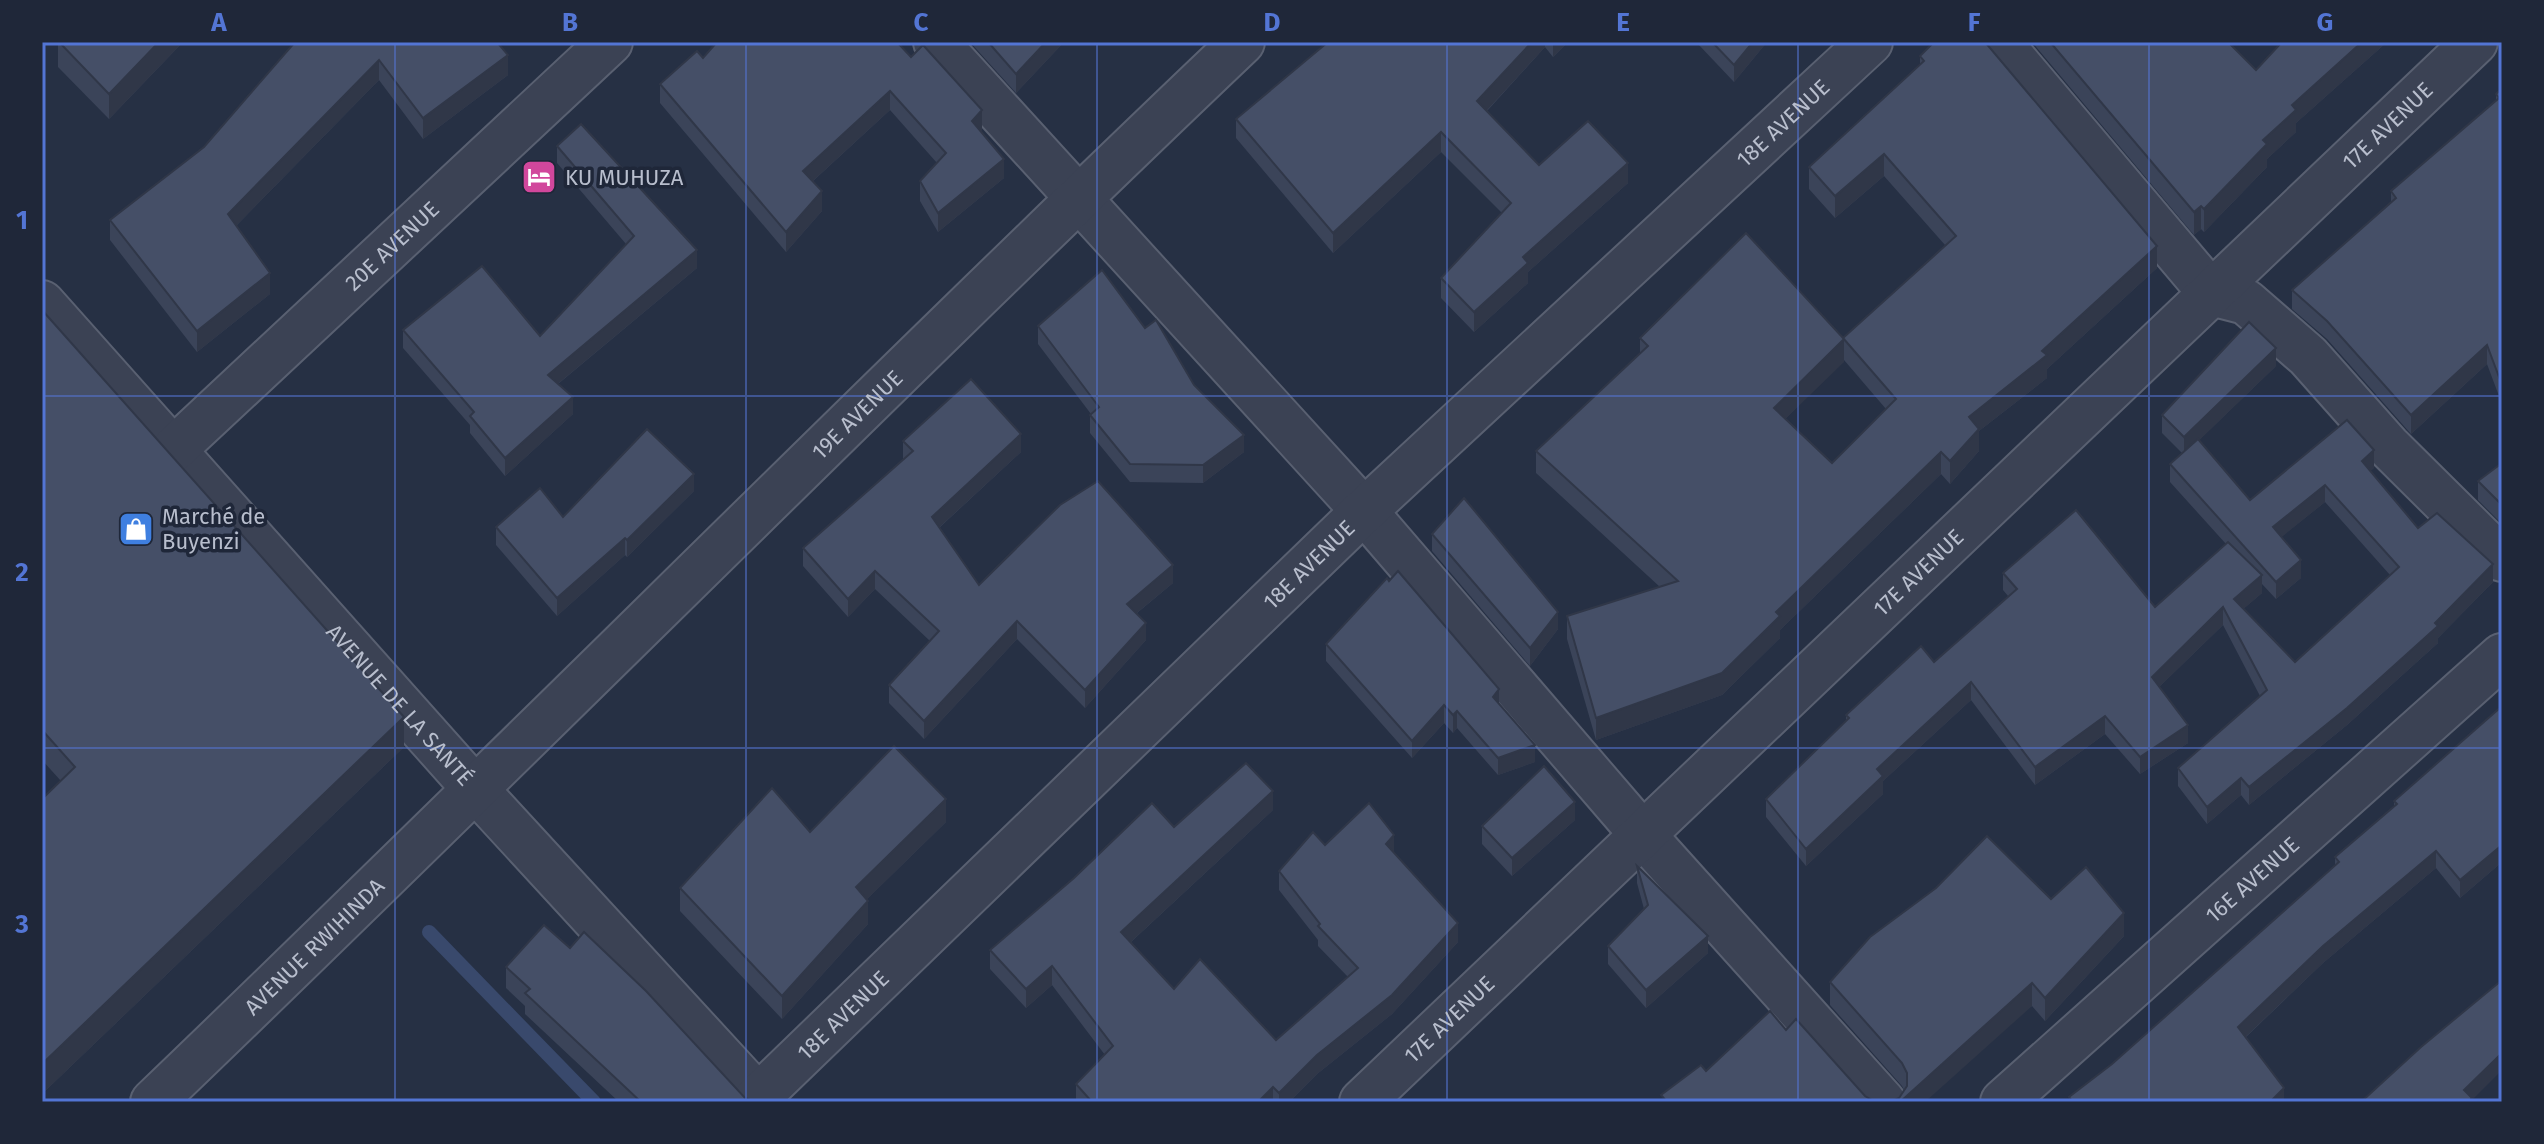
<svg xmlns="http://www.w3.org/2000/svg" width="2544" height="1144" font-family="'Fira Sans',sans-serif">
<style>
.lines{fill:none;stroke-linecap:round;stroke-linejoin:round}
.stream{stroke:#39496c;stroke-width:14}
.minor-casing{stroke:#596071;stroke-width:48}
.minor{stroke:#3b4254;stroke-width:44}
.wall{fill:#3b4459;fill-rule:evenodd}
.shaded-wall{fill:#303748}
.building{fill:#454f67;stroke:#303748;stroke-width:2}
.grid{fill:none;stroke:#5375d4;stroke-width:2;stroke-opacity:0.55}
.labels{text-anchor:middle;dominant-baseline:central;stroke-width:7;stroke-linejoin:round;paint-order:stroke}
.street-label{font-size:22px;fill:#b8becd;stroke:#1f2739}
.poi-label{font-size:22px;fill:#b8becd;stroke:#1f2739;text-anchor:start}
.neatline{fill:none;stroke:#5375d4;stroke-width:3}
.grid-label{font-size:26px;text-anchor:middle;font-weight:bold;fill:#5375d4}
</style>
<rect width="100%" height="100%" fill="#263044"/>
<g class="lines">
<path class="stream" d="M429,932L594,1102"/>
<g class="minor-casing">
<g id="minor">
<path d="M936,42L1364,511L1642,834L1883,1102"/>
<path d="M1999,42L2211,293L2246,302L2308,356L2388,446L2502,559"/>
<path id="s1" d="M42,303L477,791L763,1102"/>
<path id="s2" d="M174,449L610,42"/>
<path id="s3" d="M758,1097L1364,511L1870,42"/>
<path id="s4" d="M153,1102C519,751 875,391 1242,42"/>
<path id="s5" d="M1362,1102L2475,42"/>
<path id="s6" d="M2003,1102L2502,656"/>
</g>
</g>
<use href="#minor" class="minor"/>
</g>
<g class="wall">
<path d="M58,42H183L109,119L58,67Z"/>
<path d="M295,42L508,75L423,139L379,80L236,226L270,294L197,352L110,240V220L204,147Z"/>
<path d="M897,42L982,130L980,131L1004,178L938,232L920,201V181L937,163L890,110L813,181L822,211L786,252L660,103V84L703,58Z"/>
<path d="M970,42H1064L1016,93Z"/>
<path d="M1328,42H1568L1553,57L1545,47L1487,111L1539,165L1628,183L1528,272V283L1474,332L1441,298V278L1502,213L1441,152L1333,253L1236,138V119Z"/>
<path d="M1698,42H1767L1734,82L1698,44Z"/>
<path d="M2032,42H2228L2256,70L2282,42H2387L2296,123V132L2267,159V167L2204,232L2201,229L2194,235Z"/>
<path d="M1920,56L2157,268L2047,369V378L1979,431V451L1950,484L1941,474L1780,630V638L1722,695L1596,740L1567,639V616L1660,587L1536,473V451L1640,353V338L1843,339L1945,245L1884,176L1835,218L1809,189V167L1920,64ZM1844,360L1886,409L1832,463L1785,419Z"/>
<path d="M2502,88V404L2487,364L2411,434L2327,339L2292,309V290L2391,202V191L2496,102V94Z"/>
<path d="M557,146L697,268L558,384L573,414L505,476L470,433V425L403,348V330L540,336L626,244L557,163Z"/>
<path d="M42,310L404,747L42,1094V799L61,781L42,760Z"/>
<path d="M1038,326L1145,328L1194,385L1244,452L1203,483L1130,482L1090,433V415L1091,414L1038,344Z"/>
<path d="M2276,366L2199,440L2250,500L2374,468L2370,471L2418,528L2493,582L2438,638V643L2347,725L2249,805L2241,795L2207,824L2178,786V768L2260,696L2223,625L2159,687L2188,743L2140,774L2105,734L2035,785L1971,700L1883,781V794L1806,866L1766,817V799L1846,721V715L1934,662L2008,596L2003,590V573L2155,607L2226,544L2170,482V464L2182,453L2162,433V415ZM2325,502L2390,575L2295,662L2243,609L2262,593V584L2276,599L2301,578L2281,537Z"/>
<path d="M903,441L1021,452L939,528L979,585L1173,583L1137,613L1146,640L1085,708L1017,639L924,739L889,703V685L930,641L875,589L848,617L803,566V548L903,459Z"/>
<path d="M2502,463V524L2478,500V481Z"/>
<path d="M694,491L627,557L625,555L557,616L496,545V527L563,517Z"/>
<path d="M1432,534L1558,629L1530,666L1432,551Z"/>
<path d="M1326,644L1499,704L1535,762L1498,775L1457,728L1453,733L1444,723L1412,758L1326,661Z"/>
<path d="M2502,708V862L2460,898L2436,868L2323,963L2246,1037L2284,1102H2069V1097L2112,1064L2335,866V857L2394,806V801Z"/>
<path d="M1273,810L1131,942L1174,989L1276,1040L1348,977L1318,946V940L1279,890V871L1325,845L1394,854L1458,942L1392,1014L1317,1074L1289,1102H1076V1084L1105,1055L1052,985L1026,1008L990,969V950L1174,827Z"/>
<path d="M1575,820L1512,876L1482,844V826Z"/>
<path d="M946,822L867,899L868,924L782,1019L680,911V888L810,832Z"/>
<path d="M1637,866L1708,953L1646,1008L1608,964V946L1644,909L1637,883Z"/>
<path d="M2051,899L2124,936L2045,1021L2032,1006L1899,1098L1904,1090L1902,1086L1830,1005V982Z"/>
<path d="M570,948L745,1098L755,1102H619L525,1014V1006L506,988V967Z"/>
</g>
<g class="shaded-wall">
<path d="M159,42H183L109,119V94Z"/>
<path d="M1046,42H1064L1016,93V74Z"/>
<path d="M1532,42H1545V47L1477,121V101Z"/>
<path d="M1553,42H1568L1553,57Z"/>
<path d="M1753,42H1767L1734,82V65Z"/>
<path d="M2362,42H2387L2296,123V132L2267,159V167L2204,232V209L2292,105Z"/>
<path d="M508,55V75L423,139V118Z"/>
<path d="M379,60V80L228,234V214Z"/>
<path d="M890,91V110L803,190V171Z"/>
<path d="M982,110V130L972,140V121Z"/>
<path d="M1441,132V152L1333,253V233Z"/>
<path d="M1884,154V176L1835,218V196Z"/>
<path d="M1004,159V178L938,232V213Z"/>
<path d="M1628,163V183L1528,272V283L1474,332V312L1523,257Z"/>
<path d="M822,191V211L786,252V232Z"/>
<path d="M2201,206V229L2194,235V212Z"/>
<path d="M2157,246V268L2047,369V378L1979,431V451L1950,484V461L1969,417Z"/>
<path d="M697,250V268L548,392V375Z"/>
<path d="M270,273V294L197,352V331Z"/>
<path d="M1844,339V362L1774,430V408Z"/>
<path d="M2487,345V364L2411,434V415Z"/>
<path d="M2276,348V366L2184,455V437Z"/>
<path d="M573,397V414L505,476V458Z"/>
<path d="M1021,434V452L932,534V517Z"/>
<path d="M1244,435V452L1203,483V465Z"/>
<path d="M2374,450V468L2362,479V461Z"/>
<path d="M1941,452V474L1780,630V638L1722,695L1596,740V718L1776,612Z"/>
<path d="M694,474V491L627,557V540Z"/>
<path d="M2325,485V502L2273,544V527Z"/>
<path d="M625,538V555L557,616V598Z"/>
<path d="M2301,560V578L2276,599V582Z"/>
<path d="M2493,564V582L2438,638V643L2347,725L2249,805V787L2435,623Z"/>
<path d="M1173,565V583L1127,621V604Z"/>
<path d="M875,571V589L848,617V599Z"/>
<path d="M2262,575V593L2234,617V599Z"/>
<path d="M2223,607V625L2152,694V677Z"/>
<path d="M1558,612V629L1530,666V648Z"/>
<path d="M1017,621V639L924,739V721Z"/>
<path d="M1146,623V640L1085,708V690Z"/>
<path d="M1971,682V700L1883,781V794L1806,866V849L1877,769Z"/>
<path d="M1499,689V706L1493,697Z"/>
<path d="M1444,705V723L1412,758V741Z"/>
<path d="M1457,711V728L1453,733V715Z"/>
<path d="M2105,716V734L2035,785V767Z"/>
<path d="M404,717V747L42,1094V1064Z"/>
<path d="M2188,725V743L2140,774V757Z"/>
<path d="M1535,745V762L1498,775V758Z"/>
<path d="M2241,778V795L2207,824V807Z"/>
<path d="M1273,791V810L1121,951V932Z"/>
<path d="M946,799V822L856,910V887Z"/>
<path d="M1575,802V820L1512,876V858Z"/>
<path d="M1394,835V854L1386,844Z"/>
<path d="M2502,845V862L2460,898V880Z"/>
<path d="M2436,851V868L2323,963L2238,1044V1027L2323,946Z"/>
<path d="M868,901V924L782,1019V996Z"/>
<path d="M2124,913V936L2045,1021V998Z"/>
<path d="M1458,923V942L1392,1014L1317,1074L1289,1102H1279V1093L1317,1055Z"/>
<path d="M1708,936V953L1646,1008V990Z"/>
<path d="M1052,966V985L1026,1008V989Z"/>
<path d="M2032,983V1006L1925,1102H1900Z"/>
<path d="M2502,1053V1070L2472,1100V1102H2464V1090Z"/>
<path d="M1273,1087V1102H1258Z"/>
<path d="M2284,1088V1102H2270Z"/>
</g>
<g class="building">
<path d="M59,42H159L109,94Z"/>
<path d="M295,42H497L508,55L423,118L379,60L228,214L270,273L197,331L110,220L204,147Z"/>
<path d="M717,42H897L911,57L923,45L982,110L972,121L1004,159L938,213L920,181L946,153L890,91L803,171L822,191L786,232L660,84L697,51L703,58Z"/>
<path d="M988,42H1046L1016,74Z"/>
<path d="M1328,42H1532L1477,101L1539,165L1588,121L1628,163L1523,257L1528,263L1474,312L1441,278L1511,203L1441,132L1333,233L1236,119Z"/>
<path d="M1712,42H1753L1734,65Z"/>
<path d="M1934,42H1985L2157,246L2042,351L2047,355L1969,417L1979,429L1950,461L1941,452L1776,612L1780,616L1722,673L1596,718L1567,616L1678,581L1536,451L1648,346L1640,338L1746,233L1844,339L1774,408L1832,463L1896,399L1843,338L1956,236L1884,154L1835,196L1809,167L1924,61L1920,56Z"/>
<path d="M2050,42H2228L2256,70L2282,42H2362L2292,105L2296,110L2263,140L2267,144L2204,209L2201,206L2194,212Z"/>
<path d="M2502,88V385L2487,345L2411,415L2327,321L2292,290L2396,198L2391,191L2499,98L2496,94Z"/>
<path d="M581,124L697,250L548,375L573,397L505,458L470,416L474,412L403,330L482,266L540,336L634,236L557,146Z"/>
<path d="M1102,270L1145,328L1156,320L1194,385L1244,435L1203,465L1130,464L1090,415L1099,407L1038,326Z"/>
<path d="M42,310L404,717L42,1064V799L75,767L42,730Z"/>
<path d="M2249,322L2276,348L2184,437L2162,415Z"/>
<path d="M971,379L1021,434L932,517L979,585L1060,505L1098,481L1173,565L1127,604L1146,623L1085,690L1017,621L924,721L889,685L939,631L875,571L848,599L803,548L913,451L903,441Z"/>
<path d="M2347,420L2374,450L2362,461L2418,528L2437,513L2493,564L2435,623L2438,626L2347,708L2249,787L2241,778L2207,807L2178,768L2267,690L2223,607L2152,677L2188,725L2140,757L2105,716L2035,767L1971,682L1877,769L1883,776L1806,849L1766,799L1849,718L1846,715L1921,646L1934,662L2017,589L2003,573L2076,510L2155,607L2228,542L2262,575L2234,599L2295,662L2399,567L2325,485L2273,527L2301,560L2276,582L2170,464L2198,439L2250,500Z"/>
<path d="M647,429L694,474L627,540L625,538L557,598L496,527L540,488L563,517Z"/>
<path d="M2502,463V505L2478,481Z"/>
<path d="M1464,498L1558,612L1530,648L1432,534Z"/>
<path d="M1398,571L1499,689L1493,697L1535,745L1498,758L1457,711L1453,715L1444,705L1412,741L1326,644L1387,578L1389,581Z"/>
<path d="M2501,707L2502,845L2460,880L2436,851L2323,946L2238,1027L2284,1088L2270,1102H2073L2069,1097L2112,1064L2339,862L2335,857L2397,804L2394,801Z"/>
<path d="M894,746L946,799L856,887L868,901L782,996L680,888L772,788L810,832Z"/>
<path d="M1246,763L1273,791L1121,932L1174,989L1200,959L1276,1040L1358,968L1318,926L1320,924L1279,871L1313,832L1325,845L1369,803L1394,835L1386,844L1458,923L1392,995L1317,1055L1279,1093L1273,1087L1258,1102H1092L1076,1084L1113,1046L1052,966L1026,989L990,950L1074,878L1152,803L1174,827Z"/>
<path d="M1544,766L1575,802L1512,858L1482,826Z"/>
<path d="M1987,836L2051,899L2086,867L2124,913L2045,998L2032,983L1900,1102H1891L1899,1098L1907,1086V1073L1902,1063L1830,982L1870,937L1936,888Z"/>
<path d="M1637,866L1708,936L1646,990L1608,946L1648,905Z"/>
<path d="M544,925L570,948L584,932L646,991L745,1098L755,1102H641L525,993L530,989L506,967Z"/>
<path d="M2502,980V1053L2464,1090L2472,1098L2468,1102H2361L2421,1047Z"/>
<path d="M1770,1011L1786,1030L1796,1019L1865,1096L1875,1102H1667L1661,1095L1701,1065L1706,1071Z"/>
</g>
<path class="grid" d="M395,42V1102M746,42V1102M1097,42V1102M1447,42V1102M1798,42V1102M2149,42V1102M42,396H2502M42,748H2502"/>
<defs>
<g id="hotel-square" transform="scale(1.8)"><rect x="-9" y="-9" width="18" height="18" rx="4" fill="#d1479c" stroke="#1f2739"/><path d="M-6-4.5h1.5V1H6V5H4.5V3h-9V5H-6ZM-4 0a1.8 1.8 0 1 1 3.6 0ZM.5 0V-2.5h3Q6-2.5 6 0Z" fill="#fff"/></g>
<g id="shop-square" transform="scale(1.8)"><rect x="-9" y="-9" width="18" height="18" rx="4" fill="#3f7fe0" stroke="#1f2739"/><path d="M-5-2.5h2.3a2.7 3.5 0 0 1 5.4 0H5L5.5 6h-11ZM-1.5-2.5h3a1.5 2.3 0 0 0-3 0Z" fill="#fff"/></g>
</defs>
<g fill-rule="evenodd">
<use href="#hotel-square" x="539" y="177"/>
<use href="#shop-square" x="136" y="529"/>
</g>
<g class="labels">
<g class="street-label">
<text stroke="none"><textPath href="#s3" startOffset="1414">18E AVENUE</textPath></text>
<text stroke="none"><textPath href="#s5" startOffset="1416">17E AVENUE</textPath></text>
<text stroke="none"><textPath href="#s2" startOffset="298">20E AVENUE</textPath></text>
<text stroke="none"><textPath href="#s4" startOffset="984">19E AVENUE</textPath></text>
<text stroke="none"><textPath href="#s3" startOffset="766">18E AVENUE</textPath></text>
<text stroke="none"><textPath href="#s5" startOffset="768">17E AVENUE</textPath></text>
<text stroke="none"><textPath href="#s1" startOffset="538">AVENUE DE LA SANTÉ</textPath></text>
<text stroke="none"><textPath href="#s6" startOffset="334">16E AVENUE</textPath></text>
<text stroke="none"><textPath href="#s4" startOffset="224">AVENUE RWIHINDA</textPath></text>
<text stroke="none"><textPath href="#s3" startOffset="118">18E AVENUE</textPath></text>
<text stroke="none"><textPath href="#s5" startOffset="120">17E AVENUE</textPath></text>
</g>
<g class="poi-label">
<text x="565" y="177">KU MUHUZA</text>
<text x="162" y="516">Marché de<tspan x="162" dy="25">Buyenzi</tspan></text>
</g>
</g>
<rect width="2544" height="1144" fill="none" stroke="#1f2739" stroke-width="88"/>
<rect x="44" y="44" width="2456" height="1056" class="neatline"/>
<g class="grid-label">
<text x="219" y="31">A</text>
<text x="570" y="31">B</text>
<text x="921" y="31">C</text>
<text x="1272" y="31">D</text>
<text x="1623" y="31">E</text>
<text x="1974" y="31">F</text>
<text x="2325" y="31">G</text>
<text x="22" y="229">1</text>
<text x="22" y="581">2</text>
<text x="22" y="933">3</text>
</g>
</svg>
